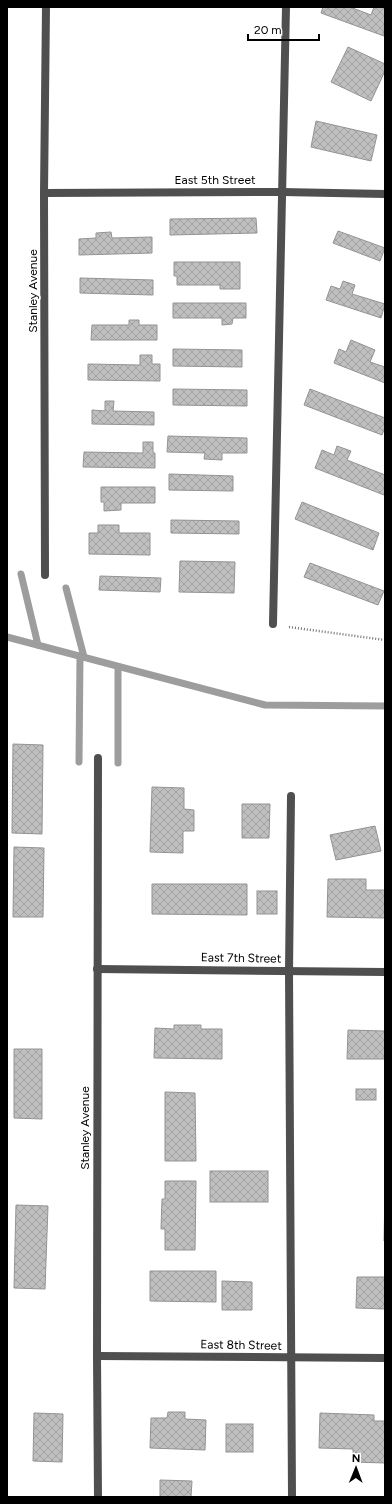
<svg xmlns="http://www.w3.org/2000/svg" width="392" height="1504" font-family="Figtree,sans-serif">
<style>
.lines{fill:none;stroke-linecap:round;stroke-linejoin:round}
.stream{stroke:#9d9d9d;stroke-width:7}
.building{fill:url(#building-cross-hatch);stroke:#939393}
.path{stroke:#717171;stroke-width:2.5;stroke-dasharray:1 2;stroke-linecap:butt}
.lane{stroke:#4f4f4f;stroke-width:8}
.street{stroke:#4f4f4f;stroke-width:8}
.labels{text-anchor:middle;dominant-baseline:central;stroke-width:3.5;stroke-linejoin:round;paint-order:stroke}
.street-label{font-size:12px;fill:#000;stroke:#fff}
</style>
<defs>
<pattern id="building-cross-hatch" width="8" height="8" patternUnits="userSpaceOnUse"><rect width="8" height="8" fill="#bfbfbf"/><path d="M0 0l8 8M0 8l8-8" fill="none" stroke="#a2a2a2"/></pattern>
</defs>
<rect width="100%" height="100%" fill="#fff"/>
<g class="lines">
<g class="stream">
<path d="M21,574L38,645"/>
<path d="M66,588L84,657"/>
<path d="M7,637L265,705L385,706"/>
<path d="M79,762L80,656"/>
<path d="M118,763V667"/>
</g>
</g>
<g class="building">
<path d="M323,7H350L371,15L374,7L385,8L384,36L321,13Z"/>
<path d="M348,47L385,64V71L371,101L331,82Z"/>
<path d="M316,121L377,135L371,161L311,147Z"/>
<path d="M256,218L257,233L170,235V219Z"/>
<path d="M338,231L385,248L380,261L333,243Z"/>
<path d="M111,232L112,238L152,237V253L79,255V239L96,238V233Z"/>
<path d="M174,262H240V289H220V285H177V276H174Z"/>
<path d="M80,278L153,280V295L80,293Z"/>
<path d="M343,281L355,285L352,294L385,304L381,318L326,300L331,286L340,289Z"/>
<path d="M173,303H246V318H233L232,324L222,325V318H173Z"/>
<path d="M129,320H139V325H157V340H91L92,325H129Z"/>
<path d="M351,340L375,350L370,362L385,367V383L334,363L339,349L346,352Z"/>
<path d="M173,349L242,350V367L173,366Z"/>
<path d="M140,355H152V364H160V381L88,380V364L140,365Z"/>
<path d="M173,389L247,390V406L173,405Z"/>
<path d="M310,389L385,418V427L382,435L304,405Z"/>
<path d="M105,401H114L113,411L154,412V425L92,424V410L105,411Z"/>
<path d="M168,436L247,438V453H222V460L204,459L205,453L167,452Z"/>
<path d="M143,442H153V453H155V468L83,467L84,452L143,453Z"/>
<path d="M337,446L351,451L347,460L385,475V491L384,495L315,468L322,450L334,455Z"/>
<path d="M169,474L233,476V491L169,490Z"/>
<path d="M101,487H155V503H121V510L104,511V502H101Z"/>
<path d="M302,502L379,533L373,550L295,519Z"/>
<path d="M171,520L239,521V534L171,533Z"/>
<path d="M98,525H119V533H150V555L89,554V533H98Z"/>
<path d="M180,561L235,562L234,593L179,592Z"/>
<path d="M310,563L384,591L378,605L304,577Z"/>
<path d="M100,576L161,578L160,592L99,590Z"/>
<path d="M13,744L43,745L42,834L12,833Z"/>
<path d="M152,787L184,788V809L194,810V831H183V853L150,852Z"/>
<path d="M242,804H270L269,838H242Z"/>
<path d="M375,826L381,851L336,860L330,835Z"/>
<path d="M14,847L44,848L43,917H13Z"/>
<path d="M328,879H366V890H385V918L327,917Z"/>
<path d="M152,884H247V915L152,914Z"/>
<rect x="257" y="891" width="20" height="23"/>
<path d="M174,1025H201V1029H222V1059L154,1058L155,1028L174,1029Z"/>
<path d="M348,1030L385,1031V1059H347Z"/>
<path d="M14,1049H42V1119L14,1118Z"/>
<rect x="356" y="1089" width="20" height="11"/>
<path d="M165,1092L195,1093L196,1161H165Z"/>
<rect x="210" y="1171" width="58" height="31"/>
<path d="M165,1181H196L195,1250H165V1229H161L162,1199H165Z"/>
<path d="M385,1192V1241H384Z"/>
<path d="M16,1205L48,1206L45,1289L14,1288Z"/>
<path d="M150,1271H216V1302L150,1301Z"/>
<path d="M357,1277H385V1309L356,1308Z"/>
<path d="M222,1281L252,1282V1310H222Z"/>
<path d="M168,1412H185V1419L206,1420L205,1450L150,1448L151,1418H167Z"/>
<path d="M34,1413L63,1414L62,1462L33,1461Z"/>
<path d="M320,1413L374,1415V1421H385V1463L353,1462V1449L319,1448Z"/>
<rect x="226" y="1424" width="27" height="28"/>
<path d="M160,1480L192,1481L191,1497H160Z"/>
</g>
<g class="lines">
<path class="path" d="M289,627L385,640"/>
<path class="lane" d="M291,796L289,971L292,1497"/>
<g class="street">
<path d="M44,193L282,192L385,194"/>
<path d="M45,575L44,193L46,7"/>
<path d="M273,624L286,7"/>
<path d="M97,969L385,972"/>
<path d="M97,1356L385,1358"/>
<path d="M98,1497L97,1356L98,758"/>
</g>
</g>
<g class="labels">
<g class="street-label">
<text x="215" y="180">East 5th Street</text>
<text transform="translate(33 291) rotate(-90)">Stanley Avenue</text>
<text transform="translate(241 958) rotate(1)">East 7th Street</text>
<text transform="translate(85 1128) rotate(-90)">Stanley Avenue</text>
<text transform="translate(241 1345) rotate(1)">East 8th Street</text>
</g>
</g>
<rect width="392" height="1504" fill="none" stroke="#000000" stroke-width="16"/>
<g transform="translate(356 1468) rotate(1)" stroke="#ffffff" stroke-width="3" paint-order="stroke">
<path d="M0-3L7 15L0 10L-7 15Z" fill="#000000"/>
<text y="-6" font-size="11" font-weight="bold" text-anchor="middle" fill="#000000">N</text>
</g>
<path d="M248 34v6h71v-6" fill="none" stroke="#000000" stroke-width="2"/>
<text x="254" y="34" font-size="12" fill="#000000" stroke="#ffffff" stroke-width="3" paint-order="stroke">20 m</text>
</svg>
